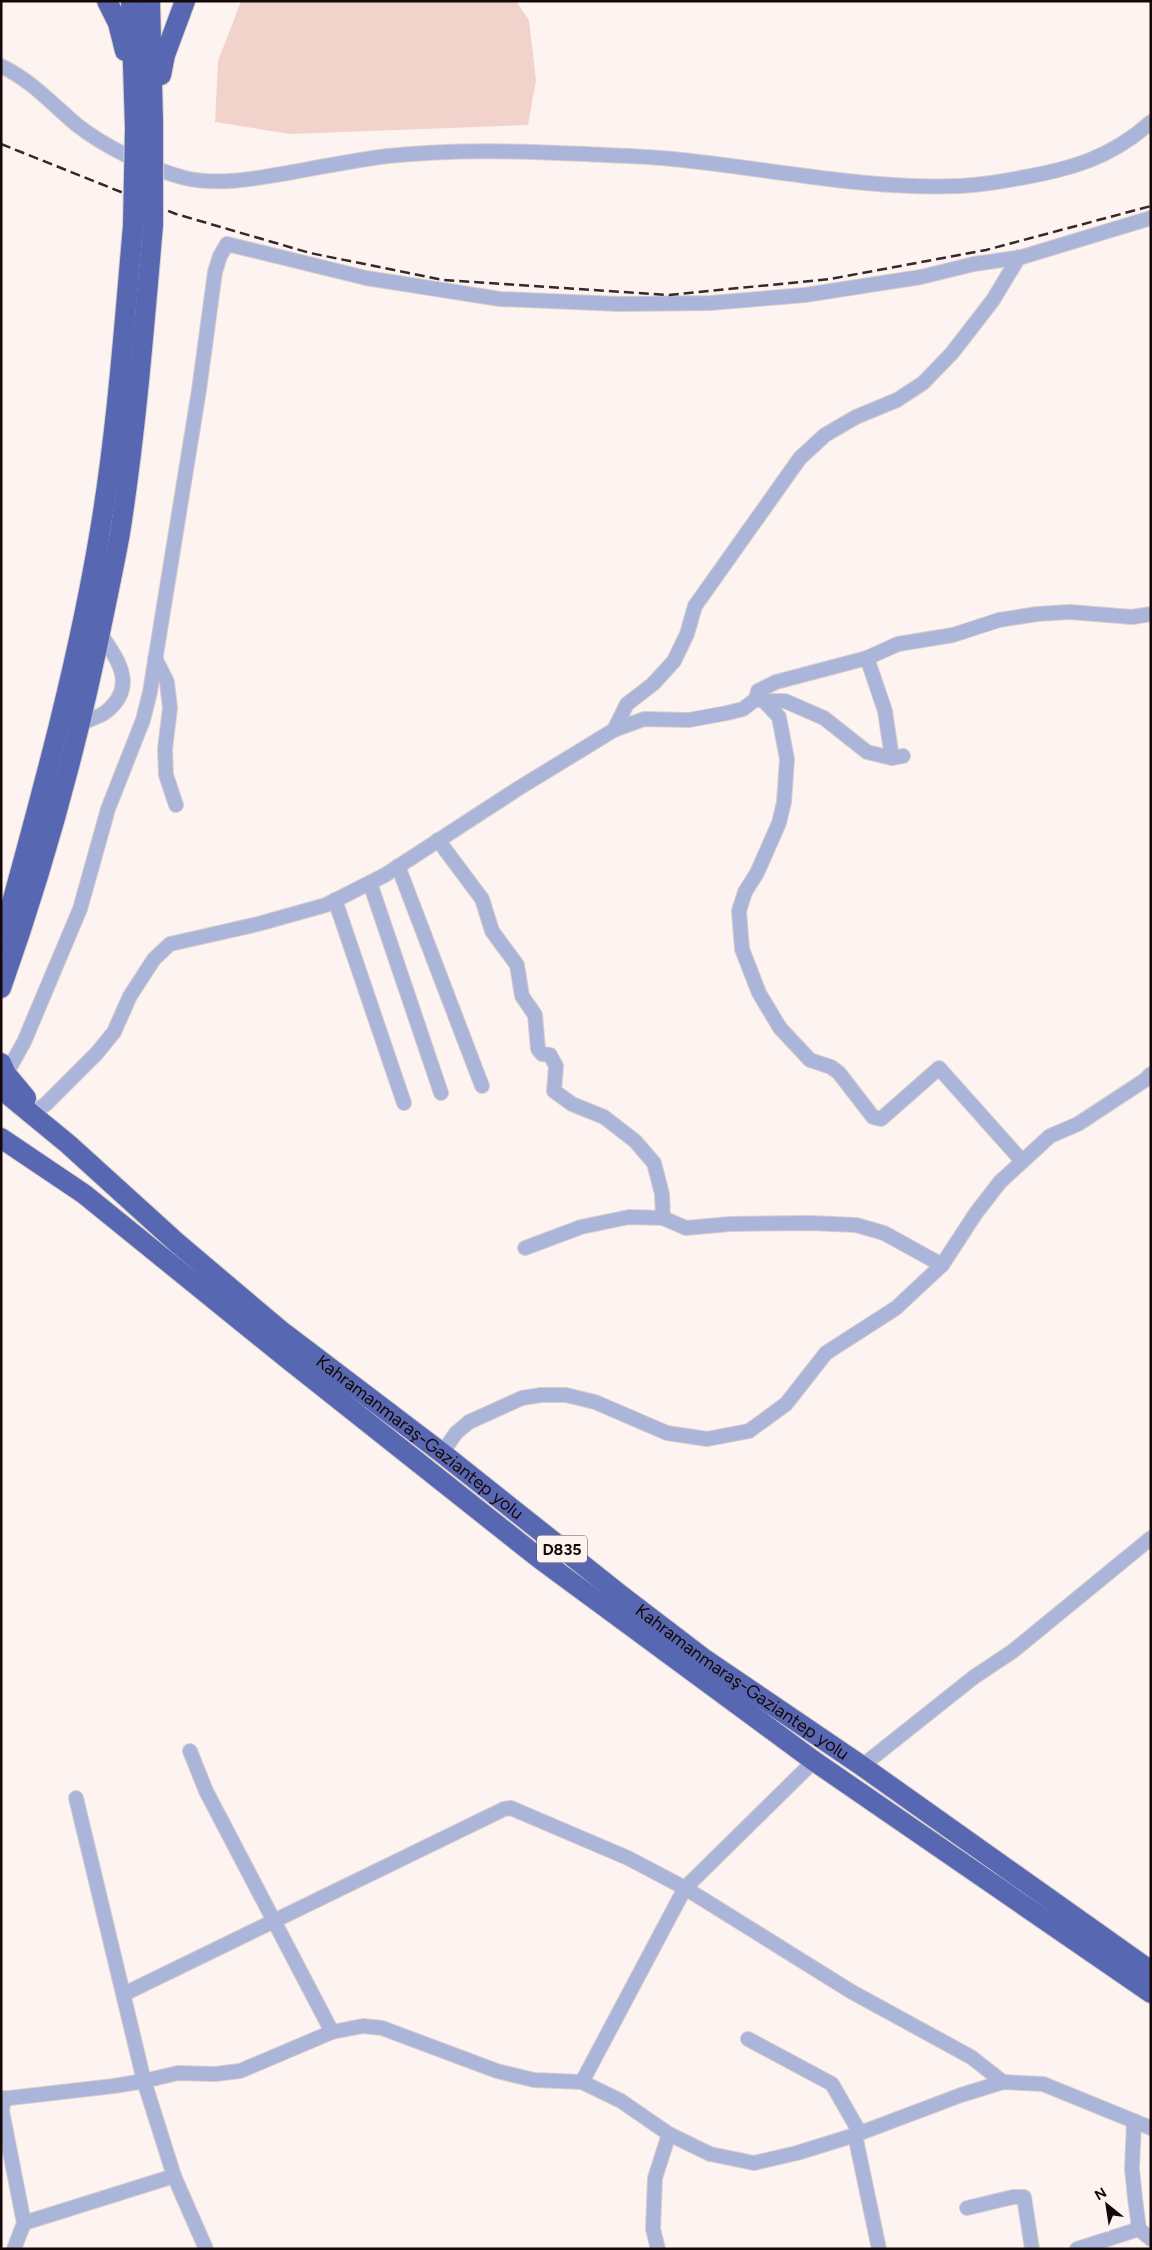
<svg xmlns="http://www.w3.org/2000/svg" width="1152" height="2250" font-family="Figtree,sans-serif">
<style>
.green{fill:#f2d3cb}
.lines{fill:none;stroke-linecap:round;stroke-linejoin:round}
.minor-casing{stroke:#d8cecc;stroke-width:16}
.highway-casing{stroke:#d8cecc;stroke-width:22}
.minor{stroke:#abb5d9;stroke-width:14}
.highway{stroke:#5867b2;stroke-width:20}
.rail{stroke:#352826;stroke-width:2.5;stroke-dasharray:10 5;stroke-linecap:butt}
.highway-bridge-casing{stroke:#d8cecc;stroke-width:22;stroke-linecap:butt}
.highway-bridge{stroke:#5867b2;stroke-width:20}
.labels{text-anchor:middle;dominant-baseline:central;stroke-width:4.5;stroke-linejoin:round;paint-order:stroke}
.shield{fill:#fdf4f2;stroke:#5b4f4d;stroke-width:1}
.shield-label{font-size:16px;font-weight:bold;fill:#150806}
.street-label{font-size:18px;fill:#150806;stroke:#fdf4f2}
</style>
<rect width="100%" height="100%" fill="#fdf4f2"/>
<path class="green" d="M241,1H516L529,20L536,80L528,125L290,134L215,122L218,61Z"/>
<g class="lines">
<g class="minor-casing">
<g id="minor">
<path d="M1,66C31,80 52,104 77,125C105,147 150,169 185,178C220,186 258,178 293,172C325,166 356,160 388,156C454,149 521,151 587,154C615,156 644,156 672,159C767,168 864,190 960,186C980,185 1000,182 1020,178C1071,169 1111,158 1151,122"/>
<path d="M155,658L167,682L170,708L165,749L166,775L176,805"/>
<path d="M867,658L885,711L892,758"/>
<path d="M756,699L764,701L779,717L787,759L784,802L779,823L757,873L745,892L739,911L742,949L759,993L780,1028L810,1060L831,1067L839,1073L873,1117L881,1119L939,1068L1022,1161"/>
<path d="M764,701H785L824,718L867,752L892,758L903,756"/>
<path d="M79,724C88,720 100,717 107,711C138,685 117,659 100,633"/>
<path d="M614,730L627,704L653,684L674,661L687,634L695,606L800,458L825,435L856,417L897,400L923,383L952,353L993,300L1019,257"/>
<path d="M438,840L482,899L492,931L517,965L522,996L535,1015L538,1049L542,1054L550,1055L556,1066L554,1091L572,1104L604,1117L635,1141L654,1163L662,1194L663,1218L686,1228L730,1224L810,1223L856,1225L884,1233L942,1265"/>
<path d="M398,866L482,1086"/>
<path d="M370,883L441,1093"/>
<path d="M335,900L404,1103"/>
<path d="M6,1074L24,1042L80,909L108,809L143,720L150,692L199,390L215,272L220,256L227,244L366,278L500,299L620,304L710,303L805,295L921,277L974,264L1022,257L1151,218"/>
<path d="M37,1110L46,1104L97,1053L114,1032L130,996L154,959L170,944L258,924L326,905L385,875L519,788L614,730L644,719L689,720L727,713L743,709L756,699L758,691L776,682L867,658L898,644L953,635L999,620L1037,614L1070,612L1132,617L1151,614"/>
<path d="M525,1248L581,1227L629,1217L663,1218"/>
<path d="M442,1453L456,1433L469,1422L522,1398L541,1395H566L595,1402L667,1433L707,1439L749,1431L786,1404L826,1353L896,1308L942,1265L976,1213L1000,1182L1050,1136L1078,1124L1145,1080L1151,1074"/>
<path d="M190,1751L206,1791L332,2032"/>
<path d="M862,1766L974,1677L1013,1651L1151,1538"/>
<path d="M124,1994L504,1809L511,1808L628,1858L685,1888L852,1992L971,2057L1003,2082"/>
<path d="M748,2039L832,2084L860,2133"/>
<path d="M582,2082L685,1888L814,1761"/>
<path d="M4,2098L2,2111L24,2223L14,2249"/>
<path d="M1,2099L114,2086L144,2081L76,1798"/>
<path d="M1134,2121L1132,2169L1135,2198L1139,2229L1151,2239"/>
<path d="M855,2135L879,2249"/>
<path d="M967,2208L1013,2197H1024L1032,2249"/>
<path d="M24,2223L174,2176"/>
<path d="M206,2249L174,2176L144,2081L178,2073L215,2074L240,2071L332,2032L363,2026L382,2028L497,2071L534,2080L582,2082L621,2101L669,2134L710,2154L754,2163L797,2153L855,2135L961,2095L1003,2082L1043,2084L1151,2128"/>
<path d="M658,2249L653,2229L655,2178L669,2134"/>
<path d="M1077,2249L1139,2229"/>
</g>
</g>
<g class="highway-casing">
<g id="highway">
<path d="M107,1L118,23L125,51"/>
<path d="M131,1L135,128"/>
<path d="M150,1L153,123"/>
<path d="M161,75L165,55L185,1"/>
<path d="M1,943C38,807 77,670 100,531C117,430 124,328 133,226"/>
<path d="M1,988C44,867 78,743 103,618C109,589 115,561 120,533C136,431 144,328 153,225"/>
<path d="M1,1063L6,1074L26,1098"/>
<path id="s1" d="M1,1089L68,1144L176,1242L280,1330L442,1453L622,1596L703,1658L862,1766L1151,1971"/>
<path d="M1,1138L84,1194L284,1356L540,1559L814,1761L1151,1993"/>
</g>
</g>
<use href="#minor" class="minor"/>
<use href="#highway" class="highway"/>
<path class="rail" d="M1,144L176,214L310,253L443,280L669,295L830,279L986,250L1151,206"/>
<g class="highway-bridge-casing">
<g id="highway-bridge">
<path d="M153,225V123"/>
<path d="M133,226L135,128"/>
</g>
</g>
<use href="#highway-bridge" class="highway-bridge"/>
</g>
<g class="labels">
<rect class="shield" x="537" y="1535.5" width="50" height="27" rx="4"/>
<g class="shield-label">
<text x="562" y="1549">D835</text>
</g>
<g class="street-label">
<text stroke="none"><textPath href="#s1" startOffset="545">Kahramanmaraş-Gaziantep yolu</textPath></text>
<text stroke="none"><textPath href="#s1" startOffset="950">Kahramanmaraş-Gaziantep yolu</textPath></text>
</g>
</g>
<rect width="1152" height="2250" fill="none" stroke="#150806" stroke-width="5"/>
<g transform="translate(1107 2205) rotate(330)" stroke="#fdf4f2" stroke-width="4" paint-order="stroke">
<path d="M0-4L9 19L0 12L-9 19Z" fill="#150806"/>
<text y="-8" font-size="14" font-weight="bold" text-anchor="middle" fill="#150806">N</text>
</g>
</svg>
